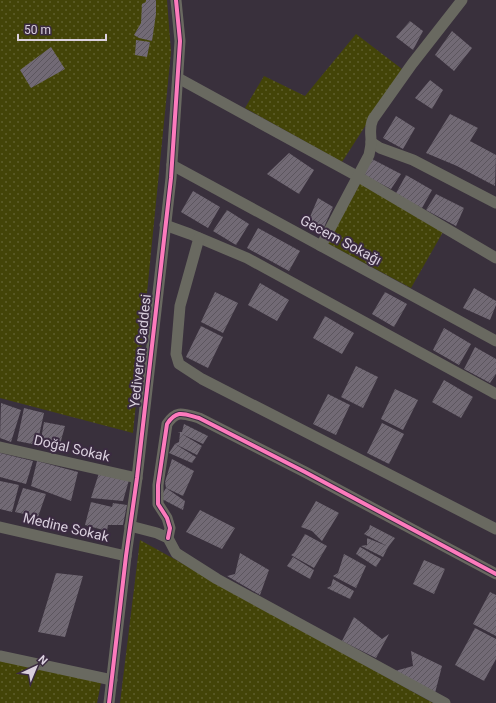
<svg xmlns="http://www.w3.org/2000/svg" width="496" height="703" font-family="Roboto,sans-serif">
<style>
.grass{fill:url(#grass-dots)}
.building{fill:url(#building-hatch)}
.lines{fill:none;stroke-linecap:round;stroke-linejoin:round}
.street{stroke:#696960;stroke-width:11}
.cycleway-casing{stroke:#3b2b41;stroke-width:6}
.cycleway{stroke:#fd7abc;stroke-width:4}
.labels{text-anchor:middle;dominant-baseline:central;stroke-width:4;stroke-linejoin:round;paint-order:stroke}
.street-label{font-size:14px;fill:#dad0de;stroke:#3b2b41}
</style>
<defs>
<pattern id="grass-dots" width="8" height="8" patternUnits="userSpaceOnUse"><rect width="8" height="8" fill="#434408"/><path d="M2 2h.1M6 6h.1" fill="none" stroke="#5e5e2c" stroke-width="1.8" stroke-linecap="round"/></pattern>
<pattern id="building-hatch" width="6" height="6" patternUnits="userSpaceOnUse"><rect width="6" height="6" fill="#726a75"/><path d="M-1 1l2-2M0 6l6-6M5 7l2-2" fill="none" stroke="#5c565e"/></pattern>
</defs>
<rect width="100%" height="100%" fill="#39303c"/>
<g class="grass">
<path d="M0,0H167L171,52L133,433L0,398Z"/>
<path d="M356,34L402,69L342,162L245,108L264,76L305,96Z"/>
<path d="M361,182L443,232L411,288L327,243Z"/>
<path d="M140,540L433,703H120Z"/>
<path d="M0,658L101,683L97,703H0Z"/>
</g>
<g class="building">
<path d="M146,0H156V14L152,41L139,38L134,35L141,23L142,4L146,2Z"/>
<path d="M410,21L423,31L413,50L396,37Z"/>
<path d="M452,31L472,48L454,71L435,55Z"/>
<path d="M136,40L150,42L147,57L135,55Z"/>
<path d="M51,47L65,69L31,88L20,70Z"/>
<path d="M430,80L443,90L432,109L415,98Z"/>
<path d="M450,114L478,128L470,141L496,155L495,186L457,166L426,153Z"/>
<path d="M396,116L415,128L403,149L383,138Z"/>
<path d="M289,153L314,170L299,194L267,174Z"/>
<path d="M372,159L401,174L391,189L364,175Z"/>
<path d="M406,175L432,190L422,208L395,195Z"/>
<path d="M193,191L220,207L208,228L181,212Z"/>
<path d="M436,194L464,208L456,226L426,210Z"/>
<path d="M318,198L333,207L321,234L307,224Z"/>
<path d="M227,210L249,224L236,245L213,231Z"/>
<path d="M258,228L300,251L289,271L247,248Z"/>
<path d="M260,283L289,300L277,321L248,305Z"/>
<path d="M474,288L496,301V305L490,320L463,308Z"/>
<path d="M215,292L238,303L223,333L201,322Z"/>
<path d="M385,292L407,304L394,327L372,314Z"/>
<path d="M325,316L354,333L342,354L313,338Z"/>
<path d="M201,326L223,337L208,368L186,357Z"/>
<path d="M444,328L471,344L459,365L433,350Z"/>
<path d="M475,347L496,359V374L490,383L464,369Z"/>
<path d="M356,366L378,377L363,408L341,397Z"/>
<path d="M444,380L473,397L461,418L432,402Z"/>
<path d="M395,389L418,400L403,430L381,419Z"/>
<path d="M328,394L350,405L336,435L313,424Z"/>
<path d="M1,403L21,410L11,442L0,438Z"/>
<path d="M24,408L44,413L37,445L17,441Z"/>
<path d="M44,422L65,426L59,448L40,445Z"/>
<path d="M382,423L404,434L389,464L367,453Z"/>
<path d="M184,424L208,436L203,444L182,434L202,446L197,455L175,444L179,442L180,433L178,432H182Z"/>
<path d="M175,444L196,457L192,463L169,453Z"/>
<path d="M0,453L33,461L26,484L0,477Z"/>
<path d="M172,459L194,471L183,496L166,488L165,482Z"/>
<path d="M37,461L78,472L71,501L31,486Z"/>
<path d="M99,473L129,480L123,501L91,498Z"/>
<path d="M0,481L19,485L12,512L0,509Z"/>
<path d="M23,488L46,494L38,517L15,512Z"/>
<path d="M166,488L185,501L183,510L160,498Z"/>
<path d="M316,501L339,513L322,541L312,531L301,527Z"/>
<path d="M91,502L112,507L113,503L127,505L123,525H108L107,531L85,525Z"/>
<path d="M200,510L235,528L222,549L186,532Z"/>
<path d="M370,525L395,538L388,547L383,557L361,546L367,545V538L387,546L364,534L369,529Z"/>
<path d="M305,534L327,546L314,568L291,555L294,553Z"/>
<path d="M360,547L381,559L376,567L356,554Z"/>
<path d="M240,553L269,570L260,595L227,576L235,574Z"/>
<path d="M344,554L366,566L356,588L333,576L338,573Z"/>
<path d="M293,557L314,570L310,579L287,566Z"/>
<path d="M424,560L445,569L434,594L413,584Z"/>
<path d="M56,573L83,576L65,637L38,632Z"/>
<path d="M333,579L354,591L350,599L327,588L331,586Z"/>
<path d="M490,592L496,595V636L473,624Z"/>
<path d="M354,617L382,639L389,634L376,658L342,641Z"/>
<path d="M475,628L496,639V659L484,681L455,665Z"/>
<path d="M411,651L442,666L435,693L395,671L413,666Z"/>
</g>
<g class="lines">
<g class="street">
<path d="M178,78L357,176L496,258"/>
<path d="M371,142L380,148L413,160L496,203"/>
<path d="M172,165L496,341"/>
<path d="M165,225L190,234L247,258L496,394"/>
<path d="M199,238L180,306L176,354L179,364L202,379L496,529"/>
<path d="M321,246L369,155C370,150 371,146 371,141C371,133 369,127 373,119L412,64L462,0"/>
<path d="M0,447L137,478"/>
<path d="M130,526L157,533L168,538L176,553L217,579L445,703"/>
<path d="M0,527L126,556"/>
<path d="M168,538L170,528L167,518L158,504V485L167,424C177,409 184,414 199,418L305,472L496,574"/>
<path d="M0,656L112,680"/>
<path d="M109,703L126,556L137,478L171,178L180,41L176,0"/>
</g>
<g class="cycleway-casing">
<g id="cycleway">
<path d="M168,538L170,528L167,518L158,504V485L167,424C177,409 184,414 199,418L305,472L496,574"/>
<path d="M109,703L126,556L137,478L171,178L180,41L176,0"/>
</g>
</g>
<use href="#cycleway" class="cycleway"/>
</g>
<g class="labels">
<g class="street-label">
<text transform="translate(341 240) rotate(28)">Gecem Sokağı</text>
<text transform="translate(140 351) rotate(-84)">Yediveren Caddesi</text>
<text transform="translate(72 448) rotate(13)">Doğal Sokak</text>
<text transform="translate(66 527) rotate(13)">Medine Sokak</text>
</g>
</g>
<g transform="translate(36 667) rotate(44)" stroke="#3b2b41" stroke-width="3" paint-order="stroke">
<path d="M0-3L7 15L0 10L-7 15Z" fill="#dad0de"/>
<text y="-6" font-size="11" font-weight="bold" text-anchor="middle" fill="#dad0de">N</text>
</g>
<path d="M18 34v6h88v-6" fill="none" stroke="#dad0de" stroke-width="2"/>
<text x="24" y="34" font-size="12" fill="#dad0de" stroke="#3b2b41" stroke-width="3" paint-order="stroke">50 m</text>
</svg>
